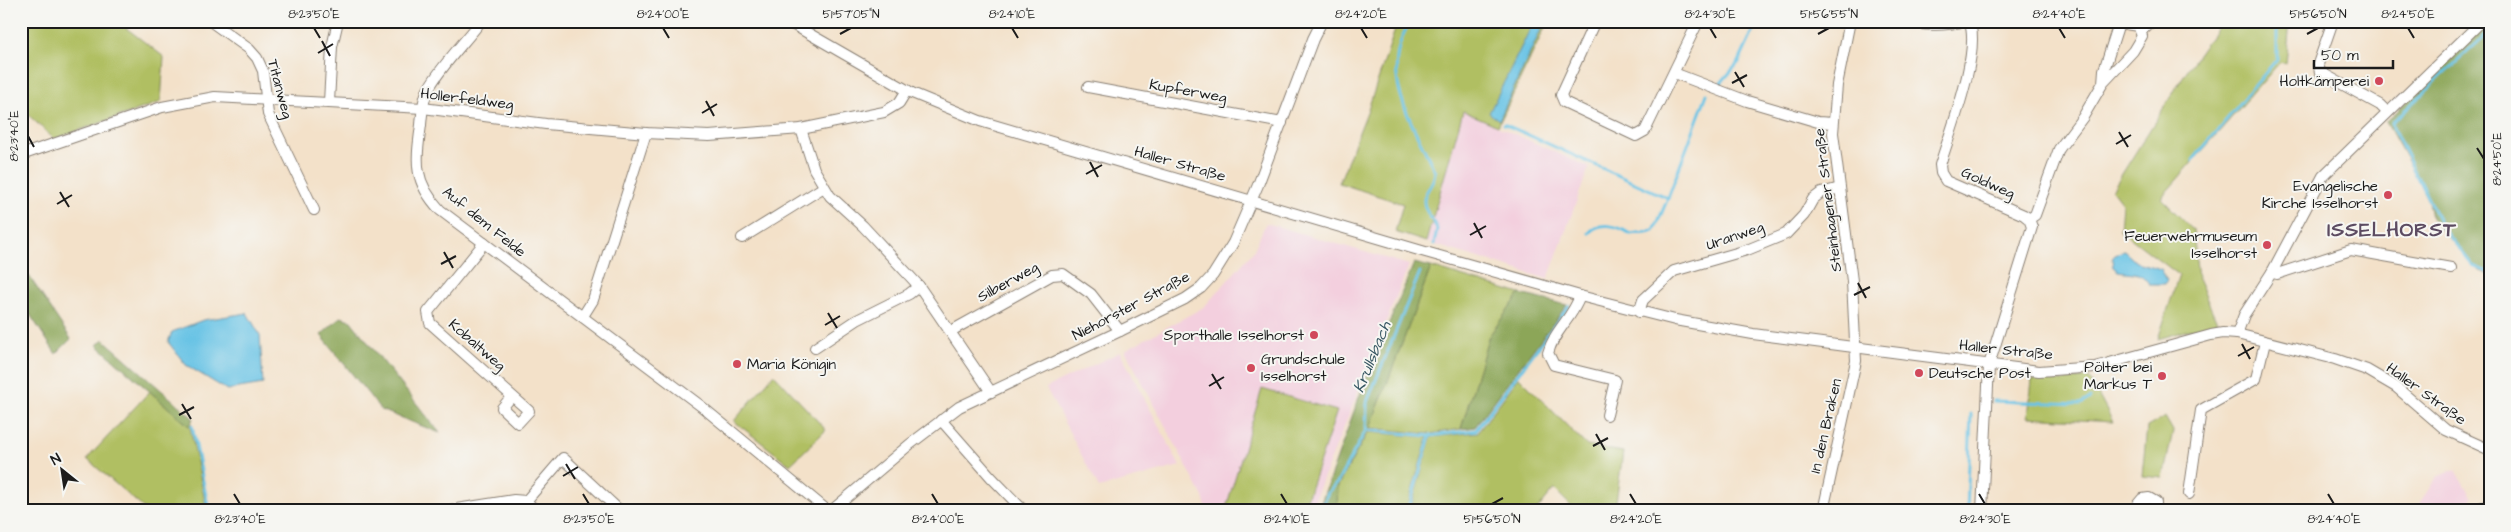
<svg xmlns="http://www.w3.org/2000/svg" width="2511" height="532" font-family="'Architects Daughter',sans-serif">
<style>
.built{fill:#f3cfde}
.green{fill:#b0bf62;stroke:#666e3f}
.forest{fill:#8ca658;stroke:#54613a}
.water{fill:#67c3e5;stroke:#427080}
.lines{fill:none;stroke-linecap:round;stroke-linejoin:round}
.stream{stroke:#67c3e5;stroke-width:3}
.minor-casing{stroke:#887e72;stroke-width:12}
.minor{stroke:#fff;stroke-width:10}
.ticks{fill:none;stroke:#1c1c1c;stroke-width:2}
.poi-dot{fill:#d1495b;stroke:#f6f6f2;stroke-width:2}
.labels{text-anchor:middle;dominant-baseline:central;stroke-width:4;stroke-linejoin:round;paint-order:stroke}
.poi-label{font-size:15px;fill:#1c1c1c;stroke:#f6f6f2;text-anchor:end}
.street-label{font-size:15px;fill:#1c1c1c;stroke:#f6f6f2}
.water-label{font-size:16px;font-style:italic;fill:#365662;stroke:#f6f6f2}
.district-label{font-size:20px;font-weight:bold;letter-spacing:1px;fill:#5c4b61;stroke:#f6f6f2}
.neatline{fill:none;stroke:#1c1c1c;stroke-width:2}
.ticks-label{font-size:12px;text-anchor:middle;fill:#1c1c1c}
</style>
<rect width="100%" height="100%" fill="#f6f6f2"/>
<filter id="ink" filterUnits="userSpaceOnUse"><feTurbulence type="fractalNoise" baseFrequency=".02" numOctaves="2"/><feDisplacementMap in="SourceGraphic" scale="10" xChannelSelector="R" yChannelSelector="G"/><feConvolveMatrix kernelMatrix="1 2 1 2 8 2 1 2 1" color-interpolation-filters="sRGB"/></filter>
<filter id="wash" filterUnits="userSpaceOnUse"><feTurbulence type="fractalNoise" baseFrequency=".0096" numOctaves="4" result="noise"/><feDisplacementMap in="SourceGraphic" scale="20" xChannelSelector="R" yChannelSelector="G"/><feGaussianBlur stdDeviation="1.12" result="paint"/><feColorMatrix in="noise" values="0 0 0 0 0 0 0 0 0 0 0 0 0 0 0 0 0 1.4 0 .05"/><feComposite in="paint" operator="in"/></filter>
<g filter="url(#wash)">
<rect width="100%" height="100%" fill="#f3e1c9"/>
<g class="built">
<path d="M1463,111L1589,167L1548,279L1426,242Z"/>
<path d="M1266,223L1409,265L1310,511H1207L1203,497L1125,350L1204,307L1253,252Z"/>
<path d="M1120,352L1180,466L1099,488L1046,388Z"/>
<path d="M2455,469L2472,498L2459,511H2414L2437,477Z"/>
</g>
<g class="green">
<path d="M21,21H117L164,57L161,102L54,139L21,108Z"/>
<path d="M1398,21H1548L1498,126L1463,111L1426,242L1395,232L1403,204L1339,183L1367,112Z"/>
<path d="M2222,21H2290L2286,64L2280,62L2161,198L2193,230L2198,279L2217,322L2158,339L2179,275L2120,230L2122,203L2112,190L2186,72Z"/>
<path d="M1431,267L1520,294L1489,336L1461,429L1430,434L1370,428Z"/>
<path d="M774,374L826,430L790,465L734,421Z"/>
<path d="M1519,377L1587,446L1623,452L1615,509L1576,511L1554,489L1536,511H1410L1431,437L1478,432Z"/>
<path d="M2089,378L2113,422L2028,417L2032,380L2060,381Z"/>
<path d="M1262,389L1337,411L1303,511H1225Z"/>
<path d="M150,391L190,427L207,511H147L87,459Z"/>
<path d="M2165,417L2173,431L2163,478L2142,476L2147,427Z"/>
<path d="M1368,432L1428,437L1406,511H1346L1337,507L1338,485Z"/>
</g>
<g class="forest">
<path d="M2490,21V275L2478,270L2431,218L2428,201L2414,172L2386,122Z"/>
<path d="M1414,263L1431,267L1370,428L1338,485L1337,507L1346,511H1318L1363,386Z"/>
<path d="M21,264L71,339L56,354L21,301Z"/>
<path d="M1520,294L1567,305L1475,427L1461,429L1489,336Z"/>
<path d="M341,317L350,320L440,433L381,410L321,335Z"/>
<path d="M103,339L193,418L190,427L97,345Z"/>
</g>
<g class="water">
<path d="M1534,21H1545L1499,120L1489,113Z"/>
<path d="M2124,251L2136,262L2161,269L2167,280L2164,284H2149C2140,270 2133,274 2118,271L2113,267L2112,259L2115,254Z"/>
<path d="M247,313L260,335L263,384L227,390L186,365L168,342L172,332L203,320Z"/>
</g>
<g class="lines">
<g class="stream">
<path d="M1411,21C1375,73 1414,124 1435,172C1434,182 1430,185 1426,193C1419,206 1432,218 1437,229L1434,244"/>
<path d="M2490,31L2392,122L2393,128L2442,227L2473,266L2490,273"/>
<path d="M1720,84L1739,62L1758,21"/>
<path d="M1504,124L1668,198L1707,94"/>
<path d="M2193,160L2277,59V21"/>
<path d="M1589,233C1599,221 1618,225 1630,234L1654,231L1668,198"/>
<path d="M1993,401L2081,404L2090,398"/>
<path d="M192,426L209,511"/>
<path d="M1366,430L1430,436L1476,430L1569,306"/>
<path d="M1323,505L1328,492L1337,483L1366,430L1367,402L1420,272"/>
<path d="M1408,511L1430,436"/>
<path d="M1967,511L1971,414"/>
</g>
</g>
</g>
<g filter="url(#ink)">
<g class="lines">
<g class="minor-casing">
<g id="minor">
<path d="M210,21L249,49L257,58L263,71L268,114L314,210"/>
<path d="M481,21C466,41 441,66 429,88C423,98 422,113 421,125C416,162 413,181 440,210L701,406L828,511"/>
<path d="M787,21L912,93L980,121L1422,251L1580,296L1675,320L1753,334L2039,371L2095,367L2211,335L2223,333L2237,334L2335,359L2367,370L2396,387L2446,430L2490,450"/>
<path d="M1595,21L1561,95L1564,102L1636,136L1645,131L1696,26L1694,21"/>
<path d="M1905,21C1926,27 1946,25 1967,21"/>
<path d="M1969,21C1982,50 1950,132 1940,165L1941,173L1946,181L2024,215L2029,219L2032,227L1989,365L1982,511"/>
<path d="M2333,21L2318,64L2320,72L2380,105L2387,112"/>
<path d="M2141,31L2152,21"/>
<path d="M1674,73L1747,101L1818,122L1833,123"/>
<path d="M1088,87L1282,123"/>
<path d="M329,102L332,47L338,21"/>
<path d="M801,129L814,169L830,196L863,226L919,286L991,392"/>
<path d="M21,155L162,107L215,97L423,108L546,124L646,133L709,136L801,129L884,112L899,103L907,90"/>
<path d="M2029,219L2035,215L2059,149L2083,117L2103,83L2133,51L2142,36L2138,26L2119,23L2104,70L2103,83"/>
<path d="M742,238L824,187"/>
<path d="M484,243L428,312L430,323L529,411L518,423L502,408L512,396"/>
<path d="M2272,272L2277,274L2351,250L2451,268"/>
<path d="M1580,296C1572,319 1555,329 1548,353L1554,365L1615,380L1607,415"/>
<path d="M1639,312L1643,300L1674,271L1747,250L1786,234L1804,215L1813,199L1821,193L1840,188"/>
<path d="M583,316L593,300L646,133"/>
<path d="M951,331L1052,275L1063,274L1091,294L1120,331"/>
<path d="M2237,334L2244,315L2272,272L2323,176L2482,21"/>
<path d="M815,348L857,320L909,294L919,286"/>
<path d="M941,420L991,477L1024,511"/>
<path d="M2189,494L2201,410L2256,379L2265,342"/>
<path d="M526,501L563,458L620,511"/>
<path d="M444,511L514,500L526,501L536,511"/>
<path d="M831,511L909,445L959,407L1120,331L1185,299L1201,288L1213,275L1233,243L1258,185L1313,39L1322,21"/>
<path d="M1823,511L1856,361L1852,281L1833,133L1837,85L1850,21"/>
<path d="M2138,511L2137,505L2142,499L2149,498L2156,502V511"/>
<path d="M2472,511L2490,504"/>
</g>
</g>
<use href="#minor" class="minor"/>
</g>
</g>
<path class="ticks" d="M314,28L320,38M663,28L669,38M1012,28L1018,38M1361,28L1367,38M1710,28L1716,38M2059,28L2065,38M2408,28L2414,38M840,34L851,28M1818,34L1829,28M2307,34L2318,28M322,41L330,56M318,53L333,44M1735,72L1744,87M1732,83L1747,75M706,101L714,116M702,113L717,104M2119,132L2128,147M28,136L34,147M2116,144L2131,135M2477,148L2484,159M1090,162L1098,177M1086,174L1102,165M60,192L69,207M57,204L72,195M1474,223L1482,238M1470,235L1486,226M444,252L453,268M441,264L456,256M1858,283L1866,298M1854,295L1870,287M828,313L837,328M825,325L840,316M2242,344L2250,359M2238,356L2254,347M1212,374L1221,389M1209,386L1224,377M182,404L191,419M179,415L194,407M1596,434L1605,450M1593,446L1608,438M566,464L575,479M563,476L578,467M234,494L240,504M583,494L589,504M932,494L938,504M1281,494L1287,504M1630,494L1636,504M1979,494L1985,504M2328,494L2334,504M1492,504L1503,498"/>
<g class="poi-dot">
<circle cx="2379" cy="81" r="5"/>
<circle cx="2388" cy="195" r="5"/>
<circle cx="2267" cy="245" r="5"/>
<circle cx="1314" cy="335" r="5"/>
<circle cx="737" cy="364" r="5"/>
<circle cx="1251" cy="368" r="5"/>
<circle cx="1919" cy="373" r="5"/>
<circle cx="2162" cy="376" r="5"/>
</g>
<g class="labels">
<g class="poi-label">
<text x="2369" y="81">Holtkämperei</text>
<text x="2378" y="186">Evangelische<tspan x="2378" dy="17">Kirche Isselhorst</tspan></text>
<text x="2257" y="236">Feuerwehrmuseum<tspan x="2257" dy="17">Isselhorst</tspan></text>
<text x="1304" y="335">Sporthalle Isselhorst</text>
<text x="1261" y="359" text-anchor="start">Grundschule<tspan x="1261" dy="17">Isselhorst</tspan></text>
<text x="747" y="364" text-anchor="start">Maria Königin</text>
<text x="2152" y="367">Pölter bei<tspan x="2152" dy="17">Markus T</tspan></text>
<text x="1929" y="373" text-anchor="start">Deutsche Post</text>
</g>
<g class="street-label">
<text transform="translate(280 89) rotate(75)">Titanweg</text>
<text transform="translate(1188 91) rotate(10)">Kupferweg</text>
<text transform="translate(467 99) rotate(7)">Hollerfeldweg</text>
<text transform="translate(1180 164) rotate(16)">Haller Straße</text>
<text transform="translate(1988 183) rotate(24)">Goldweg</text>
<text transform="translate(1828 200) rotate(-97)">Steinhagener Straße</text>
<text transform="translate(484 222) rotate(39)">Auf dem Felde</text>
<text transform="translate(1735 236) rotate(-19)">Uranweg</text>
<text transform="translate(1008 282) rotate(-29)">Silberweg</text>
<text transform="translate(1131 306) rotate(-28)">Niehorster Straße</text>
<text transform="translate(477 345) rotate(41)">Kobaltweg</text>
<text transform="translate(2006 350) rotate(6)">Haller Straße</text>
<text transform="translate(2426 394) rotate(36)">Haller Straße</text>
<text transform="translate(1826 426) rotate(-77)">In den Braken</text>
</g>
<g class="water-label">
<text transform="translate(1372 357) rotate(-68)">Krullsbach</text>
</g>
<g class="district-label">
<text x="2392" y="230">ISSELHORST</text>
</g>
</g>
<rect width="2511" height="532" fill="none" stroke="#f6f6f2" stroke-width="55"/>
<g transform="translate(62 470) rotate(330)" stroke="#f6f6f2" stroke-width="4" paint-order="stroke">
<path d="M0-4L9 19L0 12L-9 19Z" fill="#1c1c1c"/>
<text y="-8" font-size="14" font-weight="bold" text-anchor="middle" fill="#1c1c1c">N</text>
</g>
<path d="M2314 60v8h79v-8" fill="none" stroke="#1c1c1c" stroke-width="2.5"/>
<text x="2321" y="60" font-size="15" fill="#1c1c1c" stroke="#f6f6f2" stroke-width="4" paint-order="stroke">50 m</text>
<rect x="28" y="28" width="2456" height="476" class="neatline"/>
<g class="ticks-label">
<text x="314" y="18">8°23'50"E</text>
<text x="663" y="18">8°24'00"E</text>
<text x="851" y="18">51°57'05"N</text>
<text x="1012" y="18">8°24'10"E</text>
<text x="1361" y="18">8°24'20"E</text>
<text x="1710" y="18">8°24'30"E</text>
<text x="1829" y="18">51°56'55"N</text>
<text x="2059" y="18">8°24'40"E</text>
<text x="2318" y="18">51°56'50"N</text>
<text x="2408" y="18">8°24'50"E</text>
<text transform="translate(14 136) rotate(-90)" y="4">8°23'40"E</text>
<text transform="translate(2497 159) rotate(-90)" y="4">8°24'50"E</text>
<text x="240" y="523">8°23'40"E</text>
<text x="589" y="523">8°23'50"E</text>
<text x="938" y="523">8°24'00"E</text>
<text x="1287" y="523">8°24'10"E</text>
<text x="1492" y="523">51°56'50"N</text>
<text x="1636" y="523">8°24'20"E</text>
<text x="1985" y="523">8°24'30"E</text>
<text x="2334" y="523">8°24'40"E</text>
</g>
</svg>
